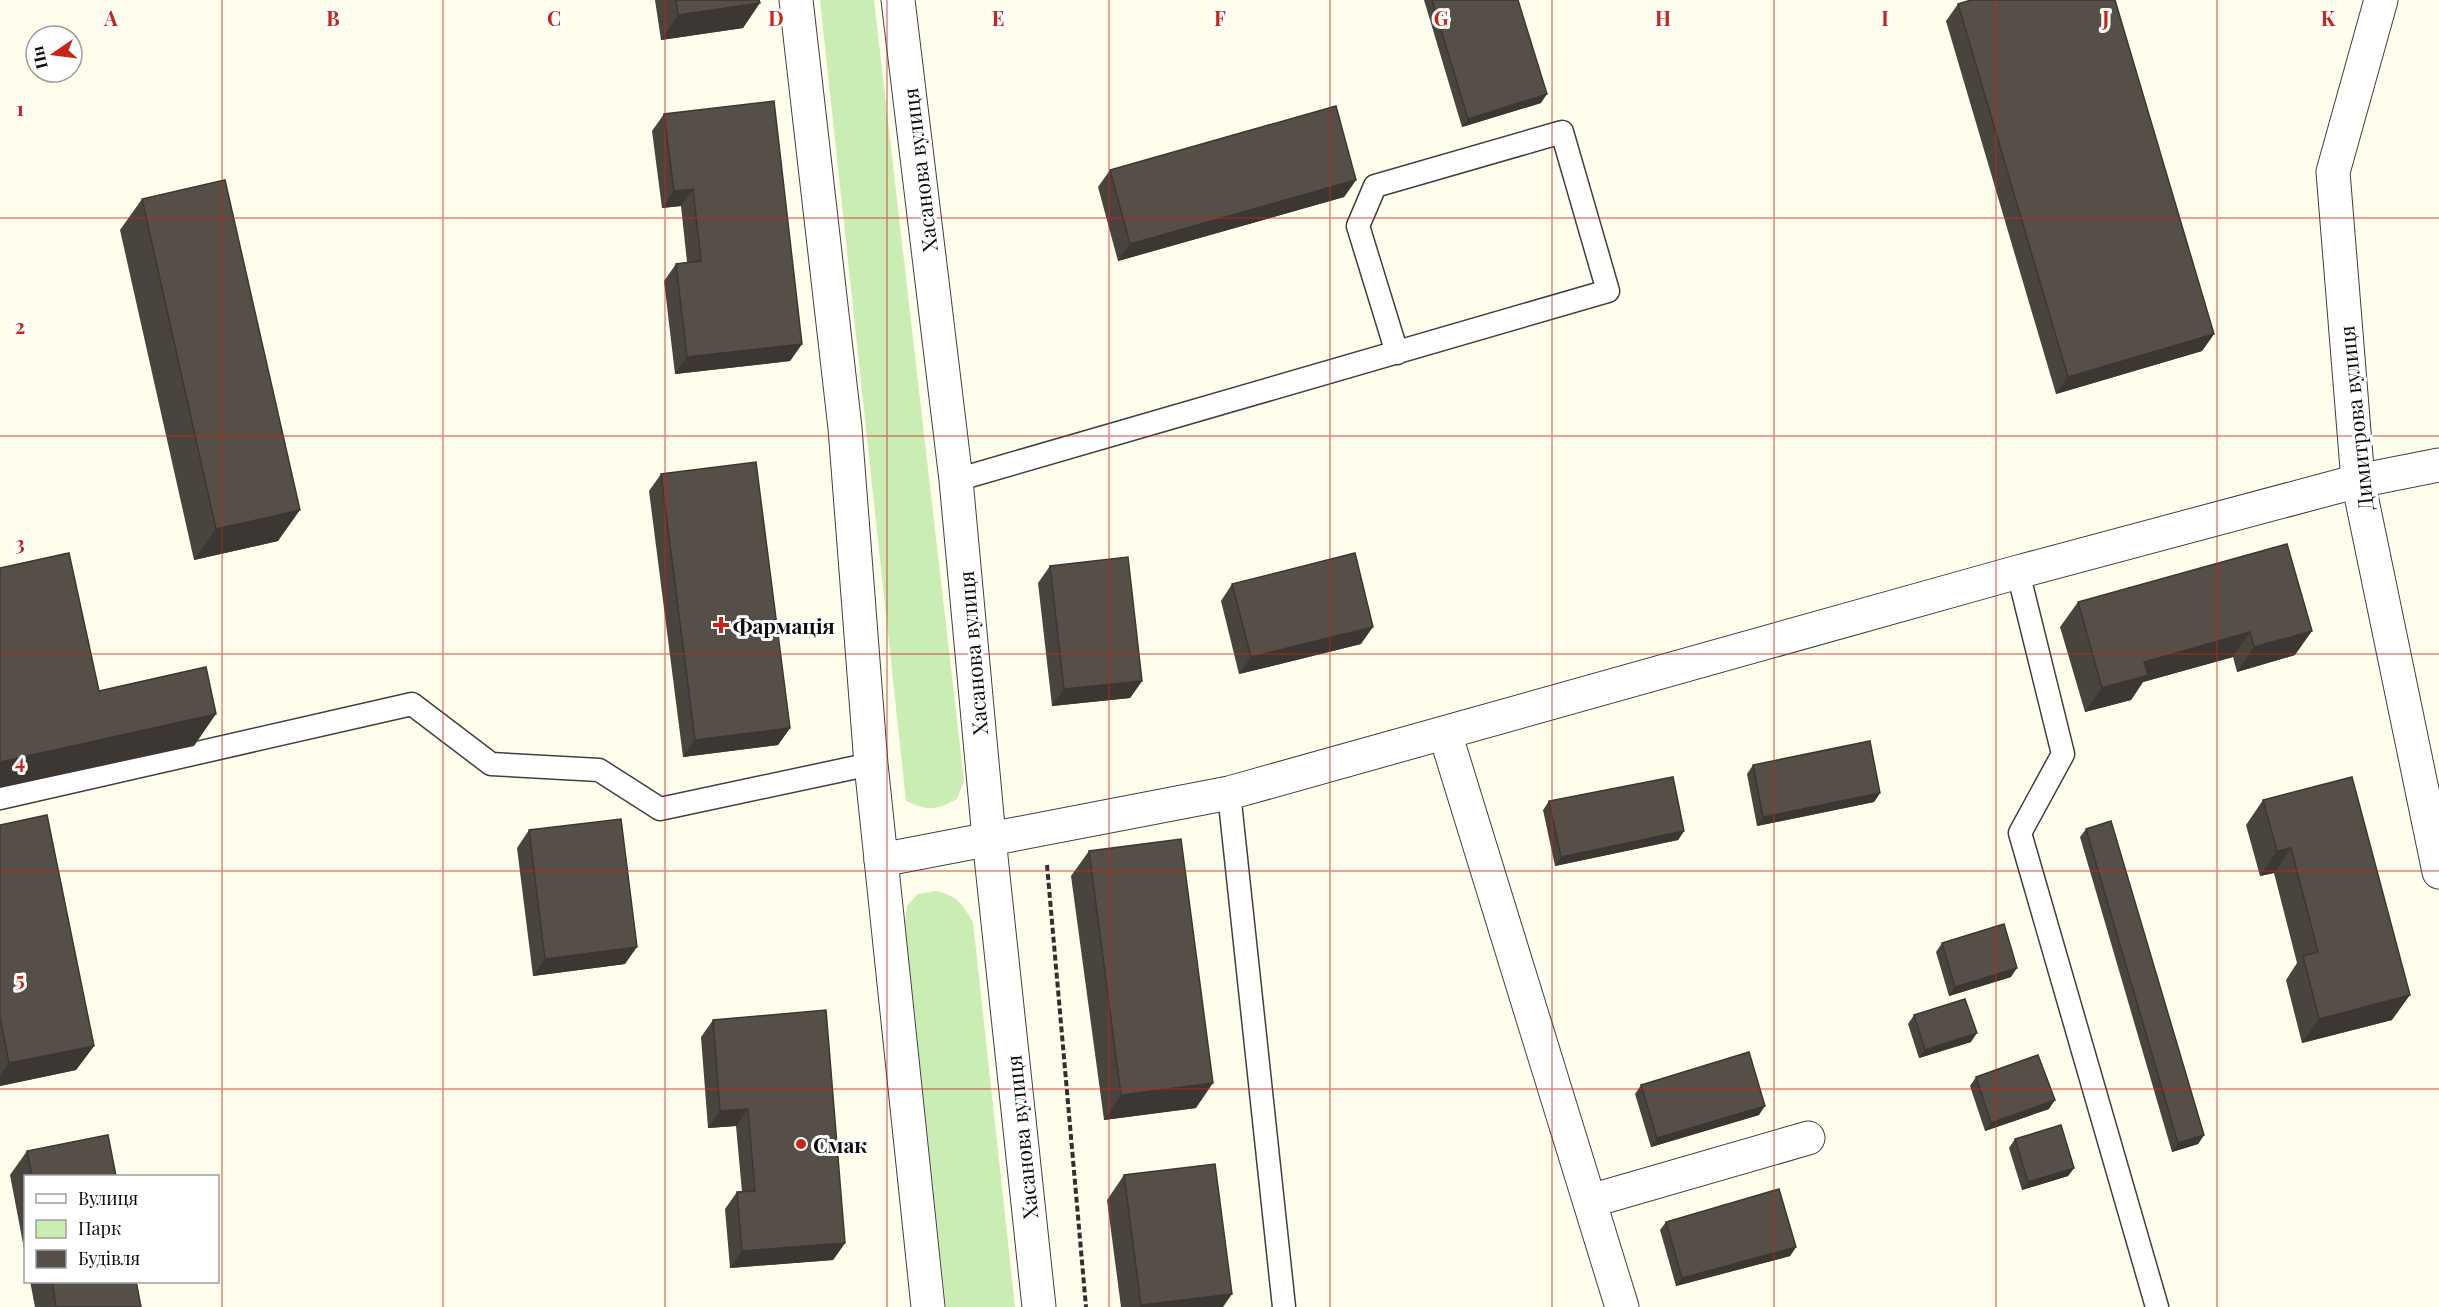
<svg xmlns="http://www.w3.org/2000/svg" width="2439" height="1307" font-family="'Playfair Display',serif">
<style>
.green{fill:#caedb3}
.lines{fill:none;stroke-linecap:round;stroke-linejoin:round}
.lane-casing{stroke:#404040;stroke-width:25}
.street-casing{stroke:#404040;stroke-width:35}
.path{stroke:#2f2f2f;stroke-width:4;stroke-dasharray:6 3;stroke-linecap:butt}
.lane{stroke:#fff;stroke-width:22}
.street{stroke:#fff;stroke-width:33}
.wall{fill:#4a443e}
.shaded-wall{fill:#3c3732}
.building{fill:#564f48;stroke:#3c3732;stroke-width:1.5}
.grid{fill:none;stroke:#c82519;stroke-width:1.5;stroke-opacity:0.55}
.poi-dot{fill:#c82519;stroke:#fff;stroke-width:2}
.labels{text-anchor:middle;dominant-baseline:central;stroke-width:6;stroke-linejoin:round;paint-order:stroke}
.street-label{font-size:21px;fill:#0d0d0d;stroke:#fff}
.poi-label{font-size:21px;font-weight:bold;fill:#0d0d0d;stroke:#fff;text-anchor:start}
.grid-label{font-size:20px;text-anchor:middle;font-weight:bold;fill:#c82519;stroke:#fff;stroke-width:6;stroke-linejoin:round;paint-order:stroke}
</style>
<rect width="100%" height="100%" fill="#fffdec"/>
<g class="green">
<path d="M820,0H874L964,781L957,799C933,811 930,811 906,801Z"/>
<path d="M936,891C958,896 962,904 973,922L1015,1307H946L905,923L907,906L918,894Z"/>
</g>
<g class="lines">
<g class="lane-casing">
<g id="lane">
<path d="M956,480L1608,291L1562,132L1375,186L1358,226L1397,353"/>
<path d="M2018,572L2063,754L2020,833L2157,1307"/>
<path d="M1229,793L1284,1307"/>
<path d="M0,798L412,704L491,764L599,770L660,809L871,764"/>
</g>
</g>
<g class="street-casing">
<g id="street">
<path d="M796,0L845,428L871,764L928,1307"/>
<path d="M898,0L956,480L989,838L1039,1307"/>
<path d="M2381,0L2333,172L2358,481L2439,872"/>
<path d="M1445,733L1622,1307"/>
<path d="M881,860L1229,793L2018,572L2358,481L2439,465"/>
<path d="M1590,1201L1808,1138"/>
</g>
</g>
<path class="path" d="M1047,865L1086,1307"/>
<use href="#lane" class="lane"/>
<use href="#street" class="street"/>
</g>
<g class="wall">
<path d="M655,0H759L743,28L661,40Z"/>
<path d="M1424,0H1518L1541,103L1462,127Z"/>
<path d="M1958,4L2214,334L2202,351L2056,394L1946,21Z"/>
<path d="M664,114L802,344L790,361L675,374L664,281L676,264L687,262L681,206L662,208L652,131Z"/>
<path d="M1110,170L1356,180L1344,197L1118,261L1098,187Z"/>
<path d="M142,199L278,541L194,560L120,230Z"/>
<path d="M661,474L790,728L778,745L683,757L649,491Z"/>
<path d="M2287,544L2295,655L2237,672L2233,657L2143,682L2131,700L2085,712L2060,627L2078,602Z"/>
<path d="M1050,566L1142,681L1130,698L1052,706L1038,583Z"/>
<path d="M1232,584L1361,644L1239,674L1221,601Z"/>
<path d="M1753,765L1880,793L1874,802L1757,826L1747,774Z"/>
<path d="M2263,800L2392,1020L2302,1043L2286,980L2297,963L2274,873L2260,876L2246,825Z"/>
<path d="M1549,801L1684,831L1678,840L1555,866L1543,810Z"/>
<path d="M0,825L94,1046L76,1070L0,1086Z"/>
<path d="M2086,829L2204,1135L2198,1144L2172,1152L2080,837Z"/>
<path d="M529,830L625,964L533,976L517,848Z"/>
<path d="M1089,851L1196,1108L1104,1120L1071,876Z"/>
<path d="M1942,943L2011,977L1949,996L1936,952Z"/>
<path d="M1914,1015L1971,1042L1919,1058L1908,1024Z"/>
<path d="M713,1020L845,1243L833,1260L730,1268L725,1209L737,1192H742L736,1126L708,1128L701,1037Z"/>
<path d="M1976,1077L2049,1109L1985,1131L1970,1086Z"/>
<path d="M1641,1085L1759,1115L1651,1147L1635,1094Z"/>
<path d="M2015,1139L2074,1168L2068,1176L2022,1190L2009,1148Z"/>
<path d="M27,1151L116,1176H26V1259L10,1175Z"/>
<path d="M1124,1175L1223,1307H1121L1107,1200Z"/>
<path d="M1666,1222L1796,1247L1790,1256L1676,1286L1660,1230Z"/>
<path d="M30,1281H136L141,1307H35Z"/>
</g>
<g class="shaded-wall">
<path d="M760,3L743,28L661,40L678,15Z"/>
<path d="M1547,94L1541,103L1462,127L1468,119Z"/>
<path d="M1356,180L1344,197L1118,261L1130,244Z"/>
<path d="M693,189L681,206L662,208L674,191Z"/>
<path d="M2214,334L2202,351L2056,394L2068,377Z"/>
<path d="M802,344L790,361L675,374L687,357Z"/>
<path d="M300,510L278,541L194,560L216,529Z"/>
<path d="M1373,627L1361,644L1239,674L1251,657Z"/>
<path d="M2312,631L2295,655L2237,672L2254,647Z"/>
<path d="M2250,632L2233,657L2143,682L2131,700L2085,712L2102,688L2144,662Z"/>
<path d="M1142,681L1130,698L1052,706L1064,689Z"/>
<path d="M216,714L194,746L0,788V762Z"/>
<path d="M790,728L778,745L683,757L695,740Z"/>
<path d="M1880,793L1874,802L1757,826L1763,817Z"/>
<path d="M1684,831L1678,840L1555,866L1561,857Z"/>
<path d="M2291,848L2274,873L2260,876L2277,851Z"/>
<path d="M637,947L625,964L533,976L545,959Z"/>
<path d="M2017,968L2011,977L1949,996L1955,987Z"/>
<path d="M2410,995L2392,1020L2302,1043L2319,1019Z"/>
<path d="M1977,1033L1971,1042L1919,1058L1925,1050Z"/>
<path d="M94,1046L76,1070L0,1086V1076L9,1063Z"/>
<path d="M1213,1083L1196,1108L1104,1120L1121,1095Z"/>
<path d="M2055,1100L2049,1109L1985,1131L1991,1123Z"/>
<path d="M1765,1106L1759,1115L1651,1147L1657,1138Z"/>
<path d="M748,1109L736,1126L708,1128L720,1111Z"/>
<path d="M2204,1135L2198,1144L2172,1152L2178,1143Z"/>
<path d="M2074,1168L2068,1176L2022,1190L2028,1182Z"/>
<path d="M845,1243L833,1260L730,1268L742,1251Z"/>
<path d="M1796,1247L1790,1256L1676,1286L1682,1278Z"/>
<path d="M1232,1294L1223,1307H1140L1141,1305Z"/>
</g>
<g class="building">
<path d="M676,0H759L760,3L678,15Z"/>
<path d="M1432,0H1518L1547,94L1468,119Z"/>
<path d="M1971,0H2115L2214,334L2068,377L1958,4Z"/>
<path d="M774,101L802,344L687,357L676,264L701,261L693,189L674,191L664,114Z"/>
<path d="M1336,106L1356,180L1130,244L1110,170Z"/>
<path d="M225,180L300,510L216,529L142,199Z"/>
<path d="M756,462L790,728L695,740L661,474Z"/>
<path d="M2287,544L2312,631L2254,647L2250,632L2144,662L2148,675L2102,688L2078,602Z"/>
<path d="M69,553L99,691L206,667L216,714L0,762V568Z"/>
<path d="M1355,553L1373,627L1251,657L1232,584Z"/>
<path d="M1128,557L1142,681L1064,689L1050,566Z"/>
<path d="M1870,741L1880,793L1763,817L1753,765Z"/>
<path d="M1673,777L1684,831L1561,857L1549,801Z"/>
<path d="M2352,777L2410,995L2319,1019L2303,956L2318,952L2291,848L2277,851L2263,800Z"/>
<path d="M47,815L94,1046L9,1063L0,1017V825Z"/>
<path d="M621,819L637,947L545,959L529,830Z"/>
<path d="M2111,821L2204,1135L2178,1143L2086,829Z"/>
<path d="M1181,839L1213,1083L1121,1095L1089,851Z"/>
<path d="M2004,924L2017,968L1955,987L1942,943Z"/>
<path d="M1965,999L1977,1033L1925,1050L1914,1015Z"/>
<path d="M826,1010L845,1243L742,1251L737,1192L755,1191L748,1109L720,1111L713,1020Z"/>
<path d="M1749,1052L1765,1106L1657,1138L1641,1085Z"/>
<path d="M2038,1055L2055,1100L1991,1123L1976,1077Z"/>
<path d="M2061,1125L2074,1168L2028,1182L2015,1139Z"/>
<path d="M108,1135L116,1176H32L27,1151Z"/>
<path d="M1215,1164L1232,1294L1141,1305L1124,1175Z"/>
<path d="M1779,1189L1796,1247L1682,1278L1666,1222Z"/>
<path d="M52,1281H136L141,1307H56Z"/>
</g>
<path class="grid" d="M222,0V1307M443,0V1307M665,0V1307M887,0V1307M1109,0V1307M1330,0V1307M1552,0V1307M1774,0V1307M1996,0V1307M2217,0V1307M0,218H2439M0,436H2439M0,654H2439M0,871H2439M0,1089H2439"/>
<g class="poi-dot">
<path d="M718 616h6v6h6v6h-6v6h-6v-6h-6v-6h6z"/>
<circle cx="801" cy="1144" r="6"/>
</g>
<g class="labels">
<g class="street-label">
<text transform="translate(919 170) rotate(-97)">Хасанова вулиця</text>
<text transform="translate(2355 418) rotate(-96)">Димитрова вулиця</text>
<text transform="translate(972 653) rotate(-95)">Хасанова вулиця</text>
<text transform="translate(1021 1137) rotate(-96)">Хасанова вулиця</text>
</g>
<g class="poi-label">
<text x="733" y="625">Фармація</text>
<text x="813" y="1144">Смак</text>
</g>
</g>
<g class="grid-label">
<text x="111" y="26">A</text>
<text x="333" y="26">B</text>
<text x="554" y="26">C</text>
<text x="776" y="26">D</text>
<text x="998" y="26">E</text>
<text x="1220" y="26">F</text>
<text x="1441" y="26">G</text>
<text x="1663" y="26">H</text>
<text x="1885" y="26">I</text>
<text x="2106" y="26">J</text>
<text x="2328" y="26">K</text>
<text x="20" y="116">1</text>
<text x="20" y="334">2</text>
<text x="20" y="551">3</text>
<text x="20" y="769">4</text>
<text x="20" y="987">5</text>
</g>
<rect x="24" y="1175" width="195" height="108" fill="#ffffff" stroke="#9e9e9e" stroke-width="1.5"/>
<rect x="36" y="1194" width="30" height="9" fill="#ffffff" stroke="#9e9e9e" stroke-width="1.5"/>
<text x="78" y="1205" font-size="18" fill="#0d0d0d">Вулиця</text>
<rect x="36" y="1220" width="30" height="18" fill="#caedb3" stroke="#9e9e9e" stroke-width="1.5"/>
<text x="78" y="1235" font-size="18" fill="#0d0d0d">Парк</text>
<rect x="36" y="1250" width="30" height="18" fill="#564f48" stroke="#9e9e9e" stroke-width="1.5"/>
<text x="78" y="1265" font-size="18" fill="#0d0d0d">Будівля</text>
<g transform="translate(54 54) rotate(256)"><circle r="28" fill="#ffffff" stroke="#9e9e9e" stroke-width="1.5"/>
<path d="M0-4.5L10 22L0 15L-10 22Z" fill="#c82519"/>
<text y="-9" font-size="16" font-weight="bold" text-anchor="middle" fill="#0d0d0d">Пн</text>
</g>
</svg>
